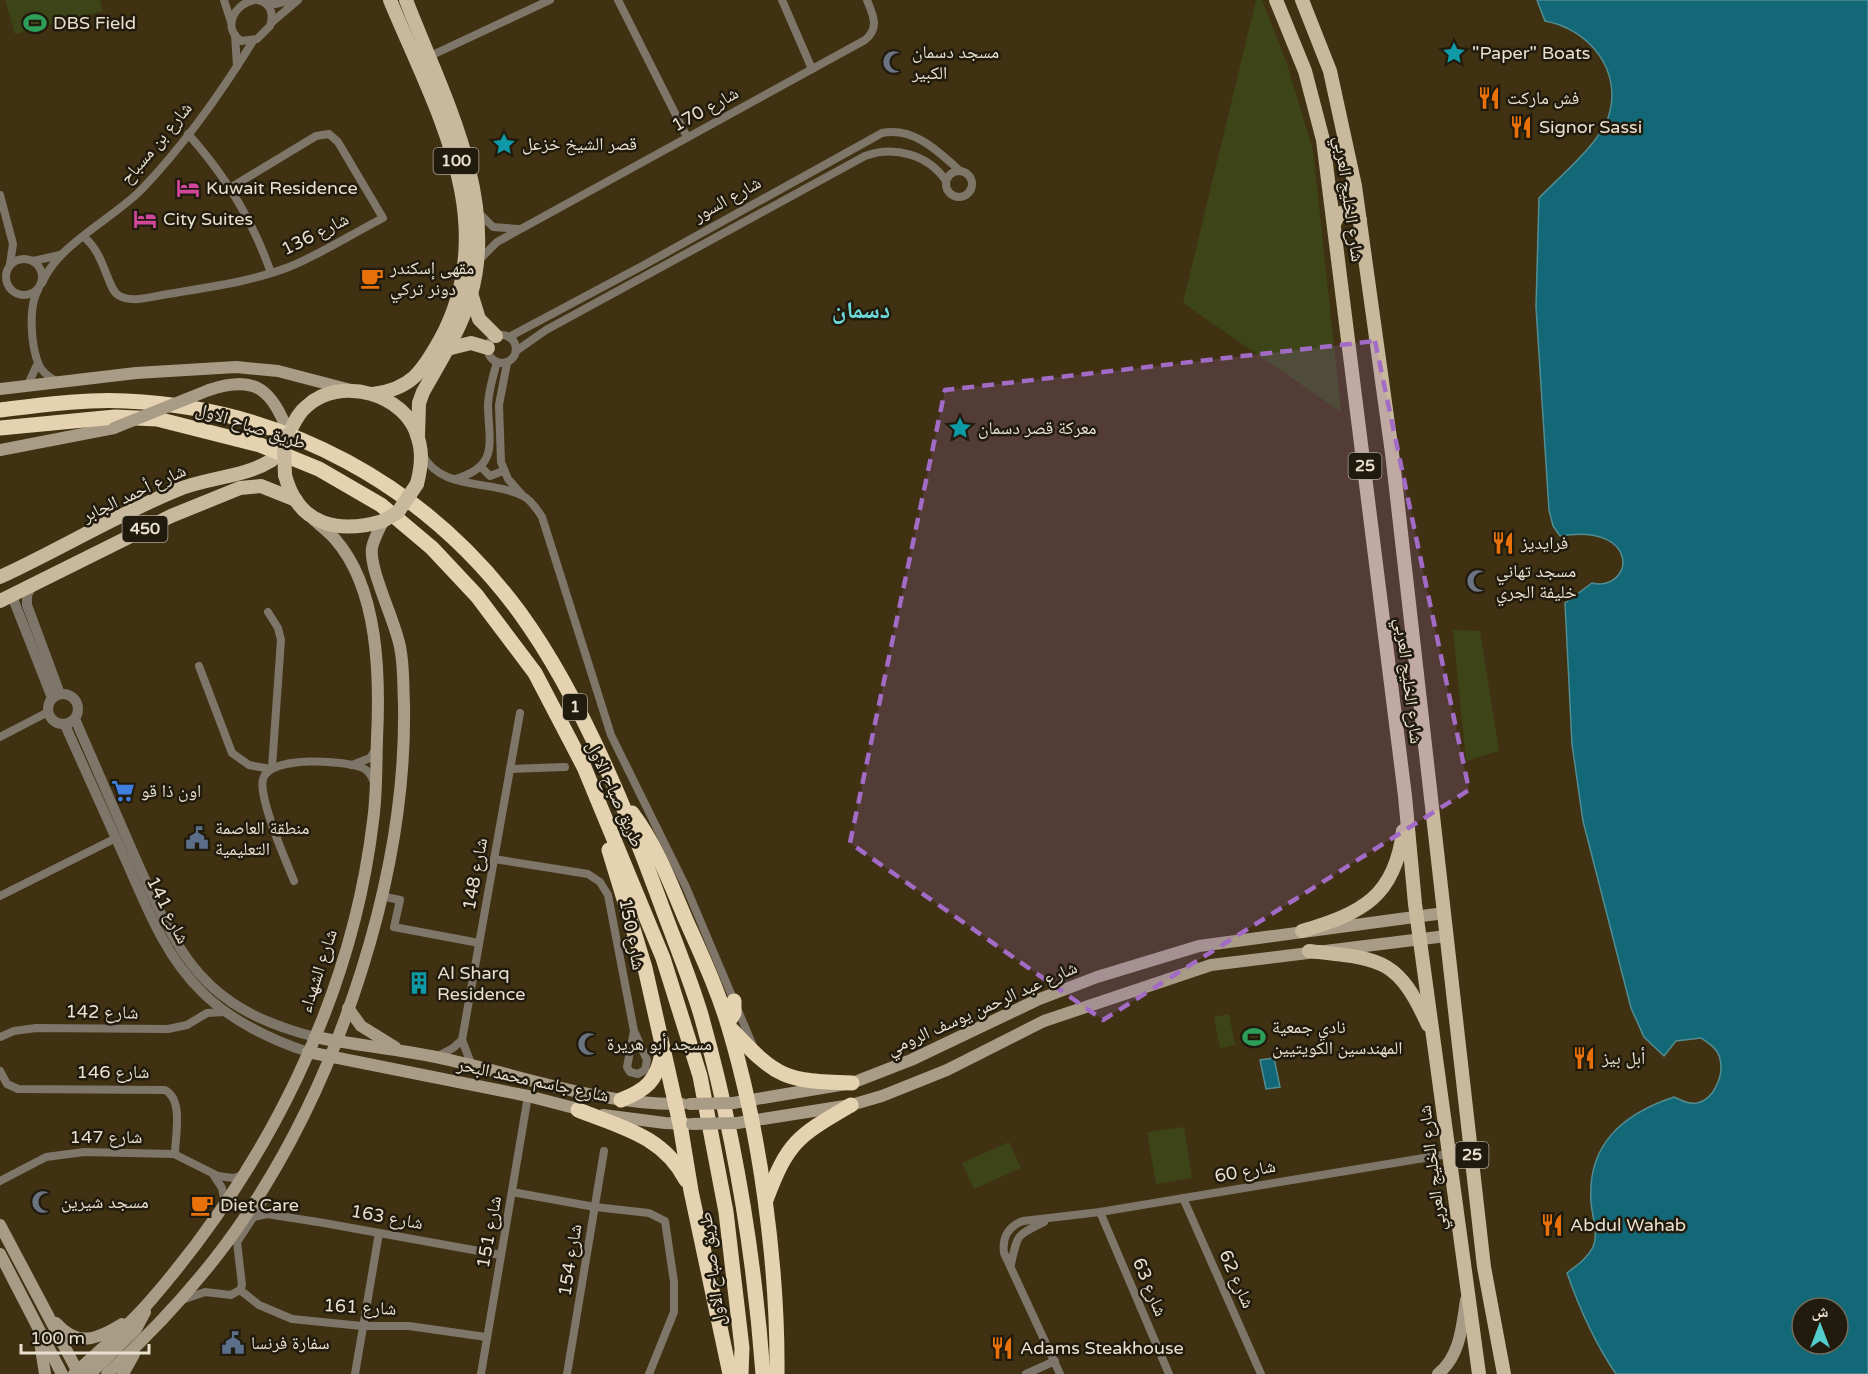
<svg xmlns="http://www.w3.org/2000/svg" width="1868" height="1374" font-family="'Varela Round','Noto Naskh Arabic',sans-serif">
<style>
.green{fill:#3d4518}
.water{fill:#126876;stroke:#528c91;stroke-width:1.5;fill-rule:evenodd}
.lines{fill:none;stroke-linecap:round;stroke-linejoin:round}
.minor{stroke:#7e7669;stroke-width:8}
.tertiary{stroke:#7e7669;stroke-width:10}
.secondary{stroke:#a89c86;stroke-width:12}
.primary{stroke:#c8b89c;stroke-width:14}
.motorway{stroke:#e5d2b0;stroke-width:15}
.secondary-bridge{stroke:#a89c86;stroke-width:12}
.primary-bridge{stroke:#c8b89c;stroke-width:14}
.marked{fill:#a26bc5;fill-opacity:0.2;stroke:#a26bc5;stroke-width:4.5;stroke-dasharray:12 8;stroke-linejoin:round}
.labels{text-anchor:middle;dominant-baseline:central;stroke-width:5;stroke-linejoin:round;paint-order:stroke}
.shield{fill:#211b0e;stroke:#ada595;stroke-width:1.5}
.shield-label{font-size:16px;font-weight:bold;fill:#e9e0cf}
.poi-label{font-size:18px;fill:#e9e0cf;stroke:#211b0e;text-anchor:start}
.street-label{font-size:18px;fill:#e9e0cf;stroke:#211b0e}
.district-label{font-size:24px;font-weight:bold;fill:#6cd9d8;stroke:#211b0e}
</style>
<rect width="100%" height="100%" fill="#403113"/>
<g class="green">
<path d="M5,0H100L103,11L15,34Z"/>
<path d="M1256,0H1262L1287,64L1313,150L1341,412L1183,303Z"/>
<path d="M1453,630L1480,631L1499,751L1466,761Z"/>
<path d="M1229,1014L1235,1045L1220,1048L1214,1017Z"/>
<path d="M1184,1127L1192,1178L1156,1184L1147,1132Z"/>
<path d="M1009,1142L1021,1168L974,1189L962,1163Z"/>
</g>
<g class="water">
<path d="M1537,0H1868V1374H1616C1594,1342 1580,1310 1567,1273C1576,1266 1587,1259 1593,1247C1599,1233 1592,1217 1591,1202C1587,1144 1623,1114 1674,1097C1681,1100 1689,1105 1697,1103C1714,1100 1724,1075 1720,1059C1718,1049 1710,1044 1701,1038L1676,1041L1664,1056L1644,1037L1631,1008L1583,821L1572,744L1565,603L1592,583C1633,592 1643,523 1560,536L1553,526L1549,510L1536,307L1539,198C1559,177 1598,145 1608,118C1624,71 1589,29 1545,21ZM1802,1308H1838V1344H1802Z"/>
<path d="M1274,1058L1280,1087L1266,1089L1260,1060Z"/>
</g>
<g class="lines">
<g class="minor">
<path d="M224,0L231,22"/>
<path d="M254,0C234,4 222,28 241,41L257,39L270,26C274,14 271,3 258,0"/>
<path d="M618,0L687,137"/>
<path d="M782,0L812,69"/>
<path d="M266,2L275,4L292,0"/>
<path d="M271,23L298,0"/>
<path d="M235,35L237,66"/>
<path d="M428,57L550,0"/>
<path d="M188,134C225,175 253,221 271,273"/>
<circle cx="959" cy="184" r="13"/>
<path d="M0,195L13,244L10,264"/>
<path d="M478,212L493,227L518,229"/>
<path d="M84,237C105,254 107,288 118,295C131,304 154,296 168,294C209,287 250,282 289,267C321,254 352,234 383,218L338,142L329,134L316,136L230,188"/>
<circle cx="24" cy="277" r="18"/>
<path d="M33,261L60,255"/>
<path d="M478,261L497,242L865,40C880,28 873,15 867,0"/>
<path d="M42,283C58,244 113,219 142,189C184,145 221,93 253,41"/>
<path d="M38,290C28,307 31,347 39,365C42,372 49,377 56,381"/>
<circle cx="502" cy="349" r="14"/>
<path d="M509,337L644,265L882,133C914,127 938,151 960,171"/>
<path d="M516,351L546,330L865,156C894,145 929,155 946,181"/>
<path d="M507,363L499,405L501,462L508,479L522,495"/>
<path d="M28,384L38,363"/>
<path d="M422,454C442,492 490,479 523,496C531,500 537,509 542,517L611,735L686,887L753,1046"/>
<path d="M481,467L490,476L503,471"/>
<path d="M455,479C501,466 488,441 488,404C489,389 493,376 497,362"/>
<path d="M268,612L278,628L281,640L272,767"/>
<path d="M199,666L232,753L249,765L270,769"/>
<path d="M0,737L48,712"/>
<path d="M352,765L370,758L375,750"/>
<path d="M510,769L565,767"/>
<path d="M494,859L588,874L600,882L608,895L634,1031L647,1060L645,1070L638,1074L630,1072L627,1067L634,1031"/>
<path d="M294,881C286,861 258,798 263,779C270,755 344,760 363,768C369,771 372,777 374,782"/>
<path d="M0,896L116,838"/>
<path d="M381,896L400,900L394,927L479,943"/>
<path d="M0,1037L14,1031L36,1028L168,1029L187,1025L207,1013L225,1012"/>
<path d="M438,1056L453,1048L462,1040"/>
<path d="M472,1066L462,1040L520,713"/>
<path d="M0,1071L7,1084L18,1089L165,1090C184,1100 175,1136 175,1154"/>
<path d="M213,1174L222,1188L225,1203"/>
<path d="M0,1181L46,1157L84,1152L174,1154L218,1176L233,1178L243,1175"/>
<path d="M512,1192L595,1207L649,1213L665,1221L674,1282V1312L649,1374"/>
<path d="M1183,1198L1261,1374"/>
<path d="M1100,1212L1169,1374"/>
<path d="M253,1217L267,1214L324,1223L501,1255"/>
<path d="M1011,1264C1018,1233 1016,1236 1044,1222"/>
<path d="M240,1290L259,1305L292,1319L362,1326H409L486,1337"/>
<path d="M182,1300L205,1292L231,1295L240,1290L242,1285L237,1242L264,1201"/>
<path d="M355,1374L379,1233"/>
<path d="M481,1374L528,1096"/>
<path d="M567,1374L604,1151"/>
<path d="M1026,1374L1055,1361"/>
<path d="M1060,1374L1004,1253C1002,1238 1008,1226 1023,1221L1100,1212L1448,1154"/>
</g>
<g class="tertiary">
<path d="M32,586L27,595V605L60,694"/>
<path d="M12,596L52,698"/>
<circle cx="63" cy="709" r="15"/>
<path d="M75,719C95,765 115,811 135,857C179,957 202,1008 315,1037"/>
<path d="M65,725C86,771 106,817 127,863C147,908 165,956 202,992C230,1020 271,1040 308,1052"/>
</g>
<g class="secondary">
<path d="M0,389L136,373L236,367L278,371L347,389"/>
<path d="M209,390C258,374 271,391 289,433"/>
<path d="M0,450L114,428"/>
<path d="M348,1008L361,1026L395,1047"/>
<path d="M315,1037C355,1045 396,1049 436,1057C518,1074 597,1105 682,1104"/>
<path d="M308,1052L528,1096L586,1111"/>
<path d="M733,1103L852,1083L911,1060L1037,1000L1097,977L1199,946L1444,913"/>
<path d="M603,1115L665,1123L687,1124"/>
<path d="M737,1123L851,1105L882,1096L947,1070L1044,1021L1211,965L1446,936"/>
<path d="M0,1225L79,1374"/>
<path d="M0,1254L62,1374"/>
<path d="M56,1323C78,1347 96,1340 122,1324"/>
<path d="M40,1342L45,1374"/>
<path d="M74,1374C100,1350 128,1327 151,1300C267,1166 352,998 373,821C377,793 376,766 377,739C380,677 379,589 335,539C329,532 321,526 314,520"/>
<path d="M90,1374L136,1329L145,1312"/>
<path d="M107,1374C159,1326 208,1273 247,1214C341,1073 407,873 404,704C403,685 404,666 400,647C395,620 369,570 372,548C374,538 379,530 383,521"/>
<path d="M123,1374L134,1354"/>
<path d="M1438,1374C1460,1356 1462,1327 1466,1300"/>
</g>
<g class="primary">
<path d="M406,0C440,89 499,196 471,294C461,329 441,360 423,392L419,403L418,436"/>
<path d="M1276,0L1305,71L1323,140L1405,796L1415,904L1479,1374"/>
<path d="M1302,0L1330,71L1355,186L1392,453L1484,1267L1504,1374"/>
<path d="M1335,222C1338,213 1345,209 1354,213L1360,220"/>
<path d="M471,293L479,319L496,336"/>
<path d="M447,349L471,343L488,348"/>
<path d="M373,394C411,389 422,372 440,340C504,223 435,109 390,0"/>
<path d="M289,433C294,423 298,413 307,406C340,375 407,394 418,438C423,454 421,468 417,484"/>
<path d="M285,475C298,526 339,534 383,521"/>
<path d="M0,577C59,550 116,515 177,490C208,477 243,478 272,460"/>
<path d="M0,601L171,516L240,488L261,486L296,500"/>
<path d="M1302,931C1362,913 1395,897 1403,831"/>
<path d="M1309,951C1379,959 1397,956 1428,1025"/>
</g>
<g class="motorway">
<path d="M0,410C42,405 84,399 126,401C284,408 426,485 520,613C578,693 624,803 658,896C672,935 689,975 701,1015C734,1132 754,1253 763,1374"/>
<path d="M0,428L115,417L157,419L260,445L319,469L381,505L432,548L477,596L535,673L584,767L663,958L700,1076L726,1212L742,1348L741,1374"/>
<path d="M632,813C656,845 670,882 685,918C701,954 718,990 729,1028C760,1131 778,1266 777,1374"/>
<path d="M609,850L645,968L680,1124L691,1191L730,1374"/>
<path d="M728,1023L734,1013V1001"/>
<path d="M732,1030C778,1079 785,1081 852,1083"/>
<path d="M621,1100C646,1090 657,1081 662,1053"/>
<path d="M578,1110C621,1127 663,1136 686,1180"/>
<path d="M766,1200C788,1141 798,1136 851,1105"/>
</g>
<g class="secondary-bridge">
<path d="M114,428L209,390"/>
<path d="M690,1104L733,1103"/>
<path d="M692,1124L737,1123"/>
</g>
<g class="primary-bridge">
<path d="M285,475L284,448L289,433"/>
<path d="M383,521L398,512L417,484"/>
</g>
</g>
<path class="marked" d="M1375,341L1469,790L1103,1020L850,843L945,390Z"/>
<defs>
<g id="stadium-bare" transform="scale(1.8)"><path d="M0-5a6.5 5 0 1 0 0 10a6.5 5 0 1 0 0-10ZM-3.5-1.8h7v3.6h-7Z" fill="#2e9e5b" stroke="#211b0e" stroke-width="2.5" paint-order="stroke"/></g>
<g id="sight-bare" transform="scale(1.8)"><path d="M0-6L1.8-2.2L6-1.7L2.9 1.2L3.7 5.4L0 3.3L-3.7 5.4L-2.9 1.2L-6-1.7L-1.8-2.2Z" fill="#0f9aa8" stroke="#211b0e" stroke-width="2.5" paint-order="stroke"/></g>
<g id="mosque-bare" transform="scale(1.8)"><path d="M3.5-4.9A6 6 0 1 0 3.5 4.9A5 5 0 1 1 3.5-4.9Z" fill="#6b7280" stroke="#211b0e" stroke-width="2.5" paint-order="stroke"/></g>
<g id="restaurant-bare" transform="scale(1.8)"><path d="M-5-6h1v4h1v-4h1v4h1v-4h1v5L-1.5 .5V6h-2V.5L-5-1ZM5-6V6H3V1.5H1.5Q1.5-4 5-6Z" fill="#e8710a" stroke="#211b0e" stroke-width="2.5" paint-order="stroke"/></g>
<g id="hotel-bare" transform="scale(1.8)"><path d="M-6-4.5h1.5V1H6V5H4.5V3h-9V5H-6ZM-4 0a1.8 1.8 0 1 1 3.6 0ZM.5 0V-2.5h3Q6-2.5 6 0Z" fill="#d1479c" stroke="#211b0e" stroke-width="2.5" paint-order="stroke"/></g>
<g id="cafe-bare" transform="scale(1.8)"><path d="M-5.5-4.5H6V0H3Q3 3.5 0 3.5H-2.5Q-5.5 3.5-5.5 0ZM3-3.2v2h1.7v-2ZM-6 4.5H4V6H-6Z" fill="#e8710a" stroke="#211b0e" stroke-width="2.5" paint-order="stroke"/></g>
<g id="supermarket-bare" transform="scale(1.8)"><path d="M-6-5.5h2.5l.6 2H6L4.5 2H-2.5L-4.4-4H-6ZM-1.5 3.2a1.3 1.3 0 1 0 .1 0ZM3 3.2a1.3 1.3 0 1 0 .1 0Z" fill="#3f7fe0" stroke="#211b0e" stroke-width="2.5" paint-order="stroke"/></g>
<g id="civic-bare" transform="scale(1.8)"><path d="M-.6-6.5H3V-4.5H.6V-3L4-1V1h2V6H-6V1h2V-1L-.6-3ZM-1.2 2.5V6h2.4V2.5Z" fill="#5c6f8a" stroke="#211b0e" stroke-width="2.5" paint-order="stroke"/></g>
<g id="building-bare" transform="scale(1.8)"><path d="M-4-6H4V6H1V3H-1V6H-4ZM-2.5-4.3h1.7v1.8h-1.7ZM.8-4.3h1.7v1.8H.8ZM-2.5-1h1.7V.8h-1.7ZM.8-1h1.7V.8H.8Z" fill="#0f9aa8" stroke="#211b0e" stroke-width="2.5" paint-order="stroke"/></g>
</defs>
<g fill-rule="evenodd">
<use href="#stadium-bare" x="35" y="23"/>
<use href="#sight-bare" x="1454" y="53"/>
<use href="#mosque-bare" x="894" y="62"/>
<use href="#restaurant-bare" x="1489" y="98"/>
<use href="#restaurant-bare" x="1521" y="127"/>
<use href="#sight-bare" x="504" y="144"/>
<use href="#hotel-bare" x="188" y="188"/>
<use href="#hotel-bare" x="145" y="219"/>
<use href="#cafe-bare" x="372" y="278"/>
<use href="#sight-bare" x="960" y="428"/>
<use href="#restaurant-bare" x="1503" y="543"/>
<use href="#mosque-bare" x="1478" y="581"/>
<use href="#supermarket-bare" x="123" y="791"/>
<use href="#civic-bare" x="197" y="838"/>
<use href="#building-bare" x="419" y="983"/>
<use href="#stadium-bare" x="1254" y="1037"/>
<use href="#mosque-bare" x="589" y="1044"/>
<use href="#restaurant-bare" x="1584" y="1058"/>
<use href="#mosque-bare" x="43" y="1202"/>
<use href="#cafe-bare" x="202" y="1205"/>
<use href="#restaurant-bare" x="1552" y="1225"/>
<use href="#civic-bare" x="233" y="1343"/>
<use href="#restaurant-bare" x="1002" y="1348"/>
</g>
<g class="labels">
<g class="shield">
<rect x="433.5" y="148" width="45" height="26" rx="4.5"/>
<rect x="1348.5" y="453" width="33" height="26" rx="4.5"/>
<rect x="122.5" y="516" width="45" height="26" rx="4.5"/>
<rect x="563" y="694" width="24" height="26" rx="4.5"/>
<rect x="1455.5" y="1142" width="33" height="26" rx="4.5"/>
</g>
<g class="shield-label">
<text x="456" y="161">100</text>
<text x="1365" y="466">25</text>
<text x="145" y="529">450</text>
<text x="575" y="707">1</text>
<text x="1472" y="1155">25</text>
</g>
<g class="poi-label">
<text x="53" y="23">DBS Field</text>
<text x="912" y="52">مسجد دسمان<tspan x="912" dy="21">الكبير</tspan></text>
<text x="1472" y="53">"Paper" Boats</text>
<text x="1507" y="98">فش ماركت</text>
<text x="1539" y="127">Signor Sassi</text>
<text x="522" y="144">قصر الشيخ خزعل</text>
<text x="206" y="188">Kuwait Residence</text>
<text x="163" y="219">City Suites</text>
<text x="390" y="268">مقهى إسكندر<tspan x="390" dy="21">دونر تركي</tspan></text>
<text x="978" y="428">معركة قصر دسمان</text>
<text x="1521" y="543">فرايديز</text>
<text x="1496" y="571">مسجد تهاني<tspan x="1496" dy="21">خليفة الجري</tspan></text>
<text x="141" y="791">اون ذا قو</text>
<text x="215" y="828">منطقة العاصمة<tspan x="215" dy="21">التعليمية</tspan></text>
<text x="437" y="973">Al Sharq<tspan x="437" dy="21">Residence</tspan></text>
<text x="1272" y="1027">نادي جمعية<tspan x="1272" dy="21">المهندسين الكويتيين</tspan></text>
<text x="607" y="1044">مسجد أبو هريرة</text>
<text x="1602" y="1058">أبل بيز</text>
<text x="61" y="1202">مسجد شيرين</text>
<text x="220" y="1205">Diet Care</text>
<text x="1570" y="1225">Abdul Wahab</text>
<text x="251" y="1343">سفارة فرنسا</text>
<text x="1020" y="1348">Adams Steakhouse</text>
</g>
<g class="street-label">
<text transform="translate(705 109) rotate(-29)">شارع 170</text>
<text transform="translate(156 143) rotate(-50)">شارع بن مسباح</text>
<text transform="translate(727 199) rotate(-29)">شارع السور</text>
<text transform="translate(1349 199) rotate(82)">شارع الخليج العربي</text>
<text transform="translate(315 234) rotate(-27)">شارع 136</text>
<text transform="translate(251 426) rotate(18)">طريق صباح الاول</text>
<text transform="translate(134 493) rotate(-25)">شارع أحمد الجابر</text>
<text transform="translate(1409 681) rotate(83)">شارع الخليج العربي</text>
<text transform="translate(615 794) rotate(66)">طريق صباح الاول</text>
<text transform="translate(475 874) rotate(-80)">شارع 148</text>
<text transform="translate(168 910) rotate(63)">شارع 141</text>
<text transform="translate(632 934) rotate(79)">شارع 150</text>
<text transform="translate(318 971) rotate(-72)">شارع الشهداء</text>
<text transform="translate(982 1008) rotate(-24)">شارع عبد الرحمن يوسف الرومي</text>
<text transform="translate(102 1012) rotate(1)">شارع 142</text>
<text x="113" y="1072">شارع 146</text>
<text transform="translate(533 1080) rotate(12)">شارع جاسم محمد البحر</text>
<text x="106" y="1137">شارع 147</text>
<text transform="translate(1432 1168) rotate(-97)">شارع الخليج العربي</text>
<text transform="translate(1245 1171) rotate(-10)">شارع 60</text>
<text transform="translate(387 1217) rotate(10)">شارع 163</text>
<text transform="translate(489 1232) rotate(-80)">شارع 151</text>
<text transform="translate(570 1260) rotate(-81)">شارع 154</text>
<text transform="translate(712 1269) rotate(-97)">طريق صباح الاول</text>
<text transform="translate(1237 1279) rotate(66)">شارع 62</text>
<text transform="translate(1150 1287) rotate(67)">شارع 63</text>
<text transform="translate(360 1307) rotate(3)">شارع 161</text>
</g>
<g class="district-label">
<text x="861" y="310">دسمان</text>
</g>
</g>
<g transform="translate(1820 1326)"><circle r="28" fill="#211b0e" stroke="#716a5b" stroke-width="1.5"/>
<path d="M0-4.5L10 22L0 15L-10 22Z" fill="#52cdcc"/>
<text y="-9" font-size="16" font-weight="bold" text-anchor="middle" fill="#e9e0cf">ش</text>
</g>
<path d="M21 1344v9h128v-9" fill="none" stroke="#e9e0cf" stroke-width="3"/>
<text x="30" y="1344" font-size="18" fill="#e9e0cf" stroke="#211b0e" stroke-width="4.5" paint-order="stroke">100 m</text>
</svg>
